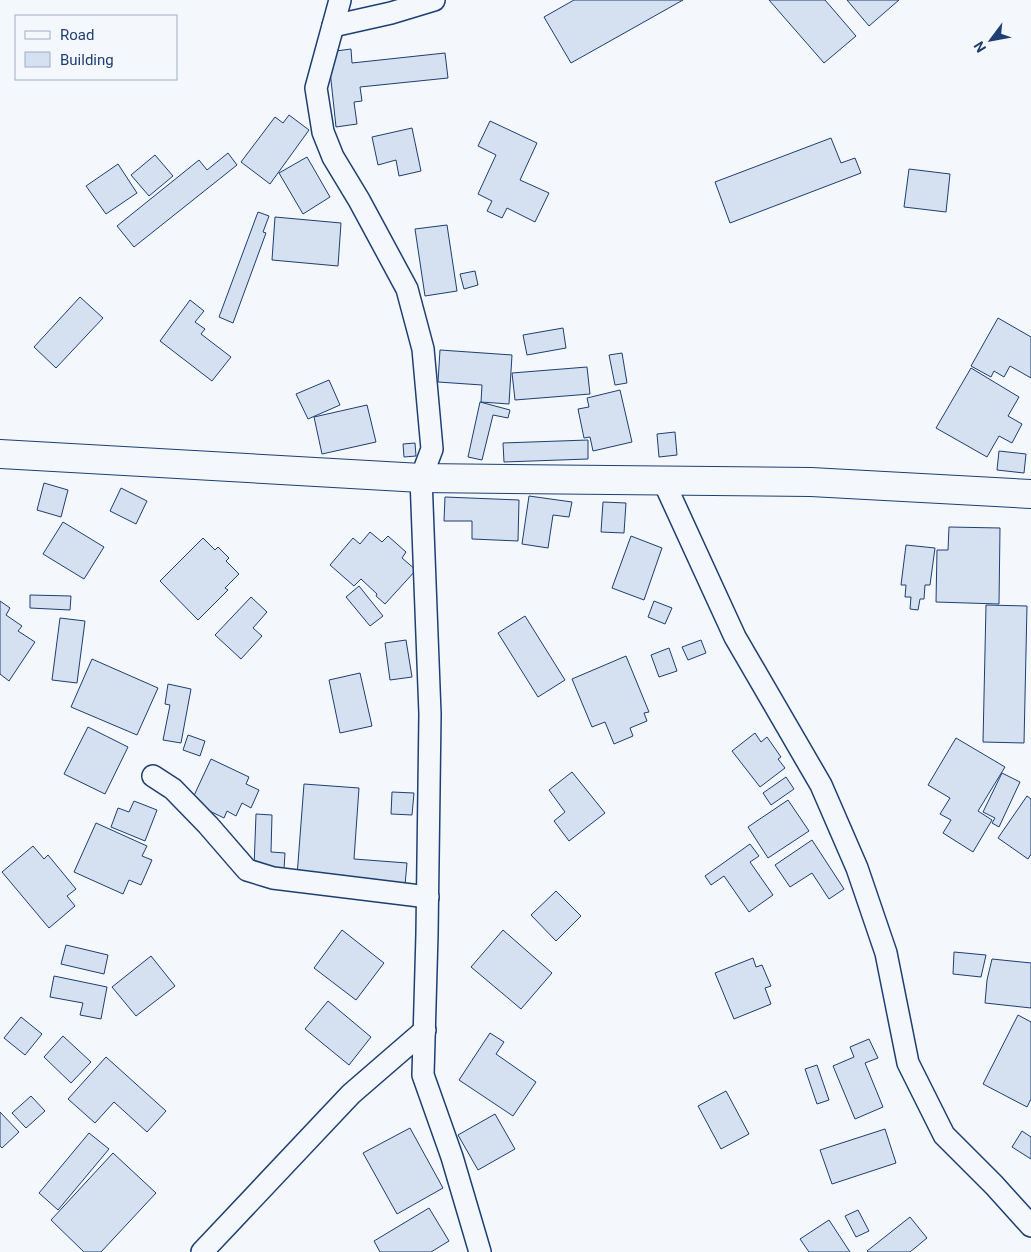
<svg xmlns="http://www.w3.org/2000/svg" width="1031" height="1252" font-family="Roboto,sans-serif">
<style>
.building{fill:#d5e0f0;stroke:#1d3f73}
.lines{fill:none;stroke-linecap:round;stroke-linejoin:round}
.street-casing{stroke:#1d3f73;stroke-width:24}
.secondary-casing{stroke:#1d3f73;stroke-width:30}
.street{stroke:#f4f7fb;stroke-width:21}
.secondary{stroke:#f4f7fb;stroke-width:28}
</style>
<rect width="100%" height="100%" fill="#f4f7fb"/>
<g class="building">
<path d="M574,0H683L571,63L544,17Z"/>
<path d="M769,0H825L856,36L824,63Z"/>
<path d="M847,0H899L869,26Z"/>
<path d="M351,49L352,63L445,53L448,78L360,87L362,101L354,102L357,124L336,127L328,52Z"/>
<path d="M289,115L309,130L270,184L241,162L275,117L283,123Z"/>
<path d="M490,121L537,143L520,180L549,193L535,222L507,208L502,218L487,211L492,201L478,194L496,155L478,146Z"/>
<path d="M412,128L421,171L399,176L396,160L378,165L372,137Z"/>
<path d="M831,138L841,163L855,158L861,173L730,223L715,182Z"/>
<path d="M228,153L237,165L134,247L117,226L199,160L207,170Z"/>
<path d="M155,155L173,176L149,196L131,175Z"/>
<path d="M307,157L330,197L303,214L279,173Z"/>
<path d="M118,164L137,193L106,214L86,186Z"/>
<path d="M909,169L950,174L946,212L904,207Z"/>
<path d="M258,212L269,216L263,232L266,233L233,323L219,317Z"/>
<path d="M275,217L341,223L338,266L272,260Z"/>
<path d="M447,225L457,291L425,296L415,229Z"/>
<path d="M475,271L478,285L464,289L460,274Z"/>
<path d="M80,297L103,318L56,368L34,347Z"/>
<path d="M190,300L204,311L195,322L205,329L201,334L231,357L212,381L160,341Z"/>
<path d="M998,318L1031,337V378L1010,366L1004,377L994,371L991,377L971,366Z"/>
<path d="M563,328L566,348L527,355L523,335Z"/>
<path d="M440,350L512,355L509,404L481,402L482,385L438,382Z"/>
<path d="M622,353L627,383L615,385L609,355Z"/>
<path d="M587,367L590,394L515,400L512,373Z"/>
<path d="M971,368L1019,397L1008,416L1022,424L1012,443L999,436L987,457L936,428Z"/>
<path d="M329,380L340,405L308,419L296,394Z"/>
<path d="M620,390L632,442L593,451L590,437L584,438L578,409L589,407L587,398Z"/>
<path d="M480,402L510,410L508,418L493,415L482,460L468,457Z"/>
<path d="M367,405L376,442L322,454L314,417Z"/>
<path d="M675,432L677,455L659,457L657,434Z"/>
<path d="M588,440V459L504,462L503,443Z"/>
<path d="M415,443L416,456L404,457L403,444Z"/>
<path d="M999,451L1026,454L1024,473L997,470Z"/>
<path d="M44,483L68,490L61,517L37,510Z"/>
<path d="M121,488L147,501L136,524L110,511Z"/>
<path d="M529,496L572,502L569,517L553,515L548,548L522,544Z"/>
<path d="M445,497L519,500L518,541L472,539V521H444Z"/>
<path d="M603,502L626,503L624,533L601,532Z"/>
<path d="M63,522L104,547L84,579L43,554Z"/>
<path d="M949,527L1000,528L999,604L936,602L937,550H948Z"/>
<path d="M370,532L382,542L388,536L406,552L402,558L416,570L385,604L376,596L377,594L361,579L354,586L330,565L353,538L360,544Z"/>
<path d="M631,536L662,548L644,600L612,588Z"/>
<path d="M203,538L215,550L218,547L229,558L226,561L239,574L225,588L228,590L198,620L160,581Z"/>
<path d="M906,545L935,548L930,585H925L924,599H920L918,610L910,609L911,597H905L906,585H901Z"/>
<path d="M359,586L383,616L370,626L346,597Z"/>
<path d="M30,595L71,596L70,610L30,608Z"/>
<path d="M251,597L267,612L253,628L262,636L241,659L215,635Z"/>
<path d="M0,601L10,608L6,615L22,626L18,631L35,642L9,681L0,674Z"/>
<path d="M654,601L672,608L665,624L648,617Z"/>
<path d="M986,605L1027,606L1024,743L983,742Z"/>
<path d="M525,616L565,680L538,697L498,633Z"/>
<path d="M60,618L85,621L77,683L52,680Z"/>
<path d="M406,640L412,677L390,680L385,643Z"/>
<path d="M701,640L706,653L688,660L682,647Z"/>
<path d="M669,648L677,671L659,677L651,655Z"/>
<path d="M626,656L649,712L644,713L647,721L630,728L633,736L614,744L605,722L592,727L572,679Z"/>
<path d="M92,659L158,688L137,735L71,707Z"/>
<path d="M360,673L372,726L340,733L329,680Z"/>
<path d="M168,684L191,689L181,743L163,740L170,705L165,704Z"/>
<path d="M88,727L128,747L105,794L64,774Z"/>
<path d="M755,733L761,742L767,737L781,757L778,759L785,768L760,787L732,751Z"/>
<path d="M188,735L205,741L200,756L183,750Z"/>
<path d="M956,738L1005,767L978,811L992,820L973,852L943,833L951,820L940,814L950,798L928,785Z"/>
<path d="M211,759L249,777L246,784L259,790L251,808L242,803L236,816L227,811L224,818L191,802Z"/>
<path d="M572,772L605,813L569,841L554,821L565,812L549,790Z"/>
<path d="M1002,773L1020,782L999,827L992,823L995,818L983,812Z"/>
<path d="M786,777L794,789L771,805L763,793Z"/>
<path d="M304,784L359,788L354,859L407,863L405,885L297,876Z"/>
<path d="M392,792L414,793L412,815L391,814Z"/>
<path d="M1027,796L1031,799V854L1028,859L998,838Z"/>
<path d="M788,800L809,831L768,858L748,827Z"/>
<path d="M134,801L157,810L145,841L111,827L118,808L129,812Z"/>
<path d="M256,814L272,815L271,852L285,853L284,869L254,868Z"/>
<path d="M96,823L147,846L142,856L152,860L141,885L129,880L123,894L74,872Z"/>
<path d="M812,840L844,889L829,899L812,873L790,887L775,865Z"/>
<path d="M750,844L759,856L750,862L773,895L749,912L724,876L711,885L705,876Z"/>
<path d="M33,846L44,859L48,855L76,889L67,896L75,906L49,928L2,872Z"/>
<path d="M556,891L581,916L556,941L531,915Z"/>
<path d="M342,930L384,963L356,1000L314,968Z"/>
<path d="M503,930L552,973L521,1009L471,967Z"/>
<path d="M66,945L108,955L104,974L61,964Z"/>
<path d="M954,952L986,955L981,977L953,974Z"/>
<path d="M151,956L175,986L136,1016L112,987Z"/>
<path d="M753,958L756,967L762,965L771,986L765,988L771,1004L734,1019L715,973Z"/>
<path d="M992,959L1031,963V1008L985,1003L987,980Z"/>
<path d="M54,976L107,987L101,1019L80,1015L83,1003L50,997Z"/>
<path d="M328,1001L371,1037L349,1065L305,1029Z"/>
<path d="M1018,1015L1031,1022V1099L1027,1107L983,1084Z"/>
<path d="M21,1017L42,1034L25,1055L4,1038Z"/>
<path d="M490,1033L504,1042L496,1054L536,1082L513,1116L459,1080Z"/>
<path d="M63,1036L91,1062L71,1083L44,1057Z"/>
<path d="M869,1039L878,1058L865,1063L883,1107L855,1119L833,1066L854,1057L850,1047Z"/>
<path d="M106,1057L166,1111L147,1132L114,1102L95,1123L68,1099Z"/>
<path d="M817,1065L829,1100L817,1104L805,1069Z"/>
<path d="M726,1091L749,1134L721,1149L698,1106Z"/>
<path d="M31,1096L45,1111L26,1128L12,1113Z"/>
<path d="M0,1112L19,1132L2,1148L0,1146Z"/>
<path d="M495,1114L515,1149L478,1170L458,1135Z"/>
<path d="M410,1128L443,1188L397,1214L363,1153Z"/>
<path d="M885,1129L896,1163L832,1184L820,1150Z"/>
<path d="M1022,1131L1031,1137V1159L1012,1147Z"/>
<path d="M89,1133L109,1149L58,1210L39,1193Z"/>
<path d="M113,1153L156,1193L101,1252H84L51,1220Z"/>
<path d="M429,1208L449,1241L431,1252H380L374,1241Z"/>
<path d="M858,1210L869,1231L856,1237L845,1216Z"/>
<path d="M910,1217L927,1238L910,1252H868L867,1251Z"/>
<path d="M829,1220L850,1252H809L800,1239Z"/>
</g>
<g class="lines">
<g class="street-casing">
<g id="street">
<path d="M340,0L316,88L323,132L333,157L359,200L407,289L423,349L432,449L421,478L430,714L427,934L423,1075L452,1157L480,1252"/>
<path d="M333,26L391,13L434,0"/>
<path d="M663,480L735,637L821,785L857,868L886,953L908,1063L944,1135L994,1185L1031,1226"/>
<path d="M153,776L173,789L208,825L247,870L273,878L428,897"/>
<path d="M202,1252L351,1094L425,1030"/>
</g>
</g>
<g class="secondary-casing">
<path id="secondary" d="M0,454L421,478L811,482L1031,494"/>
</g>
<use href="#street" class="street"/>
<use href="#secondary" class="secondary"/>
</g>
<rect x="15" y="15" width="162" height="65" fill="#f4f7fb" stroke="#9eadc5"/>
<rect x="25" y="31" width="25" height="8" fill="#f4f7fb" stroke="#9eadc5"/>
<text x="60" y="40" font-size="15" fill="#1d3f73">Road</text>
<rect x="25" y="52" width="25" height="15" fill="#d5e0f0" stroke="#9eadc5"/>
<text x="60" y="65" font-size="15" fill="#1d3f73">Building</text>
<g transform="translate(991 40) rotate(238)" stroke="#f4f7fb" stroke-width="4" paint-order="stroke">
<path d="M0-4L9 19L0 12L-9 19Z" fill="#1d3f73"/>
<text y="-8" font-size="14" font-weight="bold" text-anchor="middle" fill="#1d3f73">N</text>
</g>
</svg>
